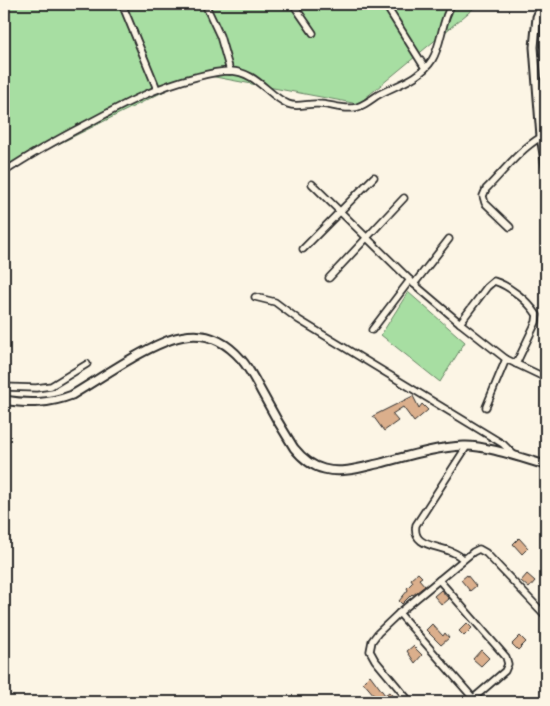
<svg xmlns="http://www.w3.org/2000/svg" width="550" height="706" font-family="Pangolin,sans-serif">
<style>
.green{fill:#a7dea2;stroke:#698466}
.building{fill:#dbaf8c;stroke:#2b2b2b}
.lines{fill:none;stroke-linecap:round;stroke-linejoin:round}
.minor-casing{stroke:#2b2b2b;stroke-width:9}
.tertiary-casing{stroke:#2b2b2b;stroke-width:11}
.minor{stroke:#fcf5e5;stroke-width:5.5}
.tertiary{stroke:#fcf5e5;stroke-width:7}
</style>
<rect width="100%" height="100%" fill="#fcf5e5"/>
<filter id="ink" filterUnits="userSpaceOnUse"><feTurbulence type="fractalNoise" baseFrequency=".02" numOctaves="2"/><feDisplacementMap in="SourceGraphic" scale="10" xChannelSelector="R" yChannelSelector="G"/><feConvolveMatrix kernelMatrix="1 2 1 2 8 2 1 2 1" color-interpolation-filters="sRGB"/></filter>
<g filter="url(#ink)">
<g class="green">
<path d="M4,4H479L358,104L199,74L4,171Z"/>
<path d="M408,292L465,342L440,382L381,335Z"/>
</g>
<g class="building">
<path d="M413,396L419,408L422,404L428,410L414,422L403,407L392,414L398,421L384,431L373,416Z"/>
<path d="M519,538L528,548L522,554L513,544Z"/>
<path d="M418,573L422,577L419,579L425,586L413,595L412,594L402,604L399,601L408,590L407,588L413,582L411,579Z"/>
<path d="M527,574L535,581L529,588L521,581Z"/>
<path d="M467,575L476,586L470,591L461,580Z"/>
<path d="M441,590L449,599L442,605L434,596Z"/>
<path d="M467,623L472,628L464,636L459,631Z"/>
<path d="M432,624L443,636L445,633L449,638L441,645L426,630Z"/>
<path d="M520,636L526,642L518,650L512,644Z"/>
<path d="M413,646L422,655L415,663L407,651Z"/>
<path d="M481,650L489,658L481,666L473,659Z"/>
<path d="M370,675L385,695L389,692L398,702H380L363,682Z"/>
</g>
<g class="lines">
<g class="minor-casing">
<g id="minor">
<path d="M122,4L157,89"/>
<path d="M205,4L220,36L230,71"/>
<path d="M293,4L313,33"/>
<path d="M385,4L425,68"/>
<path d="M4,172C31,154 60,138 89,123C124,104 158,86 196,77C207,74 218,71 230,71C257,72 267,95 288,104C297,108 308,103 318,104C329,104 340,109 352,108C361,108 370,100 378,95C396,85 420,79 432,60C442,44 441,21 452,4"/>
<path d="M312,184L414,284L460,323L506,359L546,378"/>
<path d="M510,227L485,203L483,196L486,189C504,171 519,150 541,137"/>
<path d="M303,249L374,177"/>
<path d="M329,278L404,198"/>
<path d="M414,284L449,239"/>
<path d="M255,297L275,302L299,320L503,444L515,456"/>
<path d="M460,323L487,287L494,281C510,286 528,301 537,315L536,322L516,364"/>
<path d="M372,330L410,280"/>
<path d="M4,387L36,388L51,386L87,364"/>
<path d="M486,407L506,359"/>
<path d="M463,559C448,543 411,551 416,525L467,446"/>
<path d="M439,580L506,657L508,664L505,671L469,702"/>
<path d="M399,613L473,698"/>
<path d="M410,702L375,660L370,651L372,641L378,633L399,613L473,552L479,549L486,553L546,616"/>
</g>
</g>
<g class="tertiary-casing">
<g id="tertiary">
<path d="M543,4L537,17L534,47L541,137L546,166"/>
<path d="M4,400C28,404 49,404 72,395C92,383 113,369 134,357C171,336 207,320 241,359C249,368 255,380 261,391C271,410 282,429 294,448C302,458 311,466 324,469C343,474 363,467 381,463C408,456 436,447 464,446C485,445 524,459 546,465"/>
</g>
</g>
<use href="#minor" class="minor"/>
<use href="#tertiary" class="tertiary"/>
</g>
</g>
<rect width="550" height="706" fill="none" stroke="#fcf5e5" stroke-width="20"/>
<rect x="10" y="10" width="530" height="686" fill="none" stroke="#2b2b2b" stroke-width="2" filter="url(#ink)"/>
</svg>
